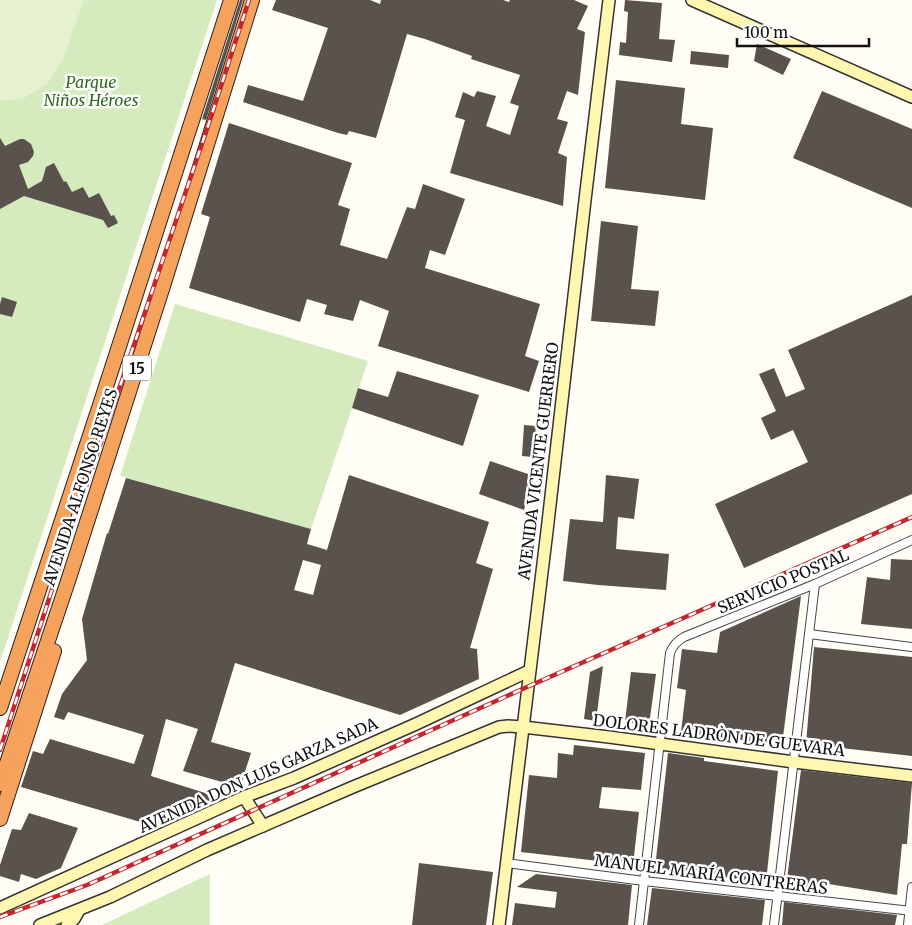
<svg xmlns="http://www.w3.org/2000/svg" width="912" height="925" font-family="Merriweather,serif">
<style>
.green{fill:#d5ebbd}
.pitch{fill:#e6f2cf}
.building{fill:#5a524d;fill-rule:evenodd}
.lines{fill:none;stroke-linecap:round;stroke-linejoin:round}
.street-casing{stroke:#444;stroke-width:10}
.secondary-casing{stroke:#333;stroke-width:14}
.highway-casing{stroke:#222;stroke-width:16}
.street{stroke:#fff;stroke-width:8}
.secondary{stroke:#fff6b0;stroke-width:11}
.highway{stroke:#f5a25d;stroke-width:14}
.rail-casing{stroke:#c4262e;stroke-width:4.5}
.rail{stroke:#fff;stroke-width:2.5;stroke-dasharray:8;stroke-linecap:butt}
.labels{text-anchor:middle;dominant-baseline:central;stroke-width:5;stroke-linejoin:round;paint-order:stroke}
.shield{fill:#fff;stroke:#585858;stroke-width:1}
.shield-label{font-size:15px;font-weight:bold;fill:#111}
.park-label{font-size:16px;font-style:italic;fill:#2f6b1f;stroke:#fff}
.street-label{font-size:16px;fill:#111;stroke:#fff}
</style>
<rect width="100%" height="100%" fill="#fffdf5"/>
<g class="green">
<path d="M0,0H217L0,662Z"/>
<path d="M175,304L368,361L311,529L120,476Z"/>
<path d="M210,874V925H102Z"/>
</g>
<path class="pitch" d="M0,0H84L64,58L47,84L24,98L0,101Z"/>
<g class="building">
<path d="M240,0H243L206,120L202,119Z"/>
<path d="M276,0H370L380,4L381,0H503L509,2L510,0H574L588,6L577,29L585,32L578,95L567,91L557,119L568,122L558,153L567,157L563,206L450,173L465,120L455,117L463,92L474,97L477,91L496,96L486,126L510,135L519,106L510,103L520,75L471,59L472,56L425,39L407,34L376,138L349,131L347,135L338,133L243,102L248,85L303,101L328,28L272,10Z"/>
<path d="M625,0L662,3L659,39L675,40L672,62L619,55L620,42L626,43L628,12L624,11Z"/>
<path d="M757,44L791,59L783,75L754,61Z"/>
<path d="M691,51L729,55L728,68L690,64Z"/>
<path d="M616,80L685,88L681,124L713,128L705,200L605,188Z"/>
<path d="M822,91L912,129V208L793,158Z"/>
<path d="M229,123L352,163L338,205L350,209L340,245L387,259L407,207L415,209L423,184L465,199L445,255L430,250L425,268L540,304L525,356L539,361L529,392L378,346L389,311L360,300L353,321L324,314L327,305L307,299L300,322L189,288L210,217L201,214Z"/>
<path d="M0,138L5,146L20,139H24L31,144L34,152L33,156L28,162L19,165L28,189L42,181L46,167L54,163L64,182L66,181L72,192L83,187L89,198L99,193L111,216L114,215L118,223L108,228L103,220L24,196L0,209Z"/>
<path d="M601,221L638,226L631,289L659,291L655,326L591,321Z"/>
<path d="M912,295V494L744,568L715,504L808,462L793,430L771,440L761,418L776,411L759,374L774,368L786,397L805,389L788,350Z"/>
<path d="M2,297L17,302L12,317L0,314V304Z"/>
<path d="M397,371L479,395L463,446L352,408L358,388L388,397Z"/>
<path d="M524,425L536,426L533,457L522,456Z"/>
<path d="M490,461L534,476L524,510L479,494Z"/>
<path d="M349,475L489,522L476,563L493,569L470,648L477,649L479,679L400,715L235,663L211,742L251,753L240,787L183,771L198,729L166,719L151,776L218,797L154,826L21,787L33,751L43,754L50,739L134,764L144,735L68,712L64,720L54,717L62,694L87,660L82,619L107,533L108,534L126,478L311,529L307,544L327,550ZM303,560L321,565L313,595L294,590Z"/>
<path d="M606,475L639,479L634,519L618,517L616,549L669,554L666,590L598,585L563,581L570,519L603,522Z"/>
<path d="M891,559L912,560V629L861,624L867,577L890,580Z"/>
<path d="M801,596L782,745L681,732L686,690L677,688L682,649L717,653L720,632Z"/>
<path d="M814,647L912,657V756L806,744Z"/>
<path d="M603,666L596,721L584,719L590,672Z"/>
<path d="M631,672L656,674L649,725L625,722Z"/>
<path d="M574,745L645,753L641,790L602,787L599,808L639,812L633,865L521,852L529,775L557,778L558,753L573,755Z"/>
<path d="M668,753L704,758V761L778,771L766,882L695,874L655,868Z"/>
<path d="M801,770L912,783L907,844H902L897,895L816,882L815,889L786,887Z"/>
<path d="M29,813L78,828L61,868L36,879L21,874L19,882L0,876V865L12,829L21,830Z"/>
<path d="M419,863L493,872L486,925H412Z"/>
<path d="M536,874L632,885L628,925H512L515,903L555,908L557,892L517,887Z"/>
<path d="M652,888L765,900L762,925H647Z"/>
<path d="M784,902L897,915L895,925H782Z"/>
</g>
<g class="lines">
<g class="street-casing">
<g id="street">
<path d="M809,634L912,647"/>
<path d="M506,863L644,881L912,911"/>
<path d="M639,925L670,653C673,645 677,641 684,637L815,584L912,540"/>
<path d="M774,925L815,584"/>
<path d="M908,925L912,887"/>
</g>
</g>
<g class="secondary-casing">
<g id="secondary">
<path d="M692,0L912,97"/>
<path d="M244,797L263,826"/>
<path d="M0,908L244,797L294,778L416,724L529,671"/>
<path d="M40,925L110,897L207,850L353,787L499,727L508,726L523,727L609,737L794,762L912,776"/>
<path d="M67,925L74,919L79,910"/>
<path d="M499,925L547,531L585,200L609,0"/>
</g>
</g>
<g class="highway-casing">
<g id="highway">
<path d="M0,708L101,402L231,0"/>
<path d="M0,784L69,578L163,286L252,0"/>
<path d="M0,819L54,651"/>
</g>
</g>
<use href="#street" class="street"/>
<use href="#secondary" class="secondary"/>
<use href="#highway" class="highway"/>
<g class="rail-casing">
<g id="rail">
<path d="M0,750L71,531L209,123L249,0"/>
<path d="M0,917L87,885L527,687L912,517"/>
</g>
</g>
<use href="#rail" class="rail"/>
</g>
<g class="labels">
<rect class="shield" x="123" y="355.5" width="28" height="25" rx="4"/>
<g class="shield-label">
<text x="137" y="368">15</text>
</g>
<g class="park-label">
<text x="91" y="82">Parque<tspan x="91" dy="18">Niños Héroes</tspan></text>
</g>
<g class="street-label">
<text transform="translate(538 461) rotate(-83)">AVENIDA VICENTE GUERRERO</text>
<text transform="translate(80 487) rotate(-72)">AVENIDA ALFONSO REYES</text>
<text transform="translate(783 581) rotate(-23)">SERVICIO POSTAL</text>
<text transform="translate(719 735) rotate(7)">DOLORES LADRÒN DE GUEVARA</text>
<text transform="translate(258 775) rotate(-24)">AVENIDA DON LUIS GARZA SADA</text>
<text transform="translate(711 874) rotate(7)">MANUEL MARÍA CONTRERAS</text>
</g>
</g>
<path d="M737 38v8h132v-8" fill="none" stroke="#111111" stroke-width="2.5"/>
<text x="744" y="38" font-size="15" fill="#111111" stroke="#ffffff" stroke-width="4" paint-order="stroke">100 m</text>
</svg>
